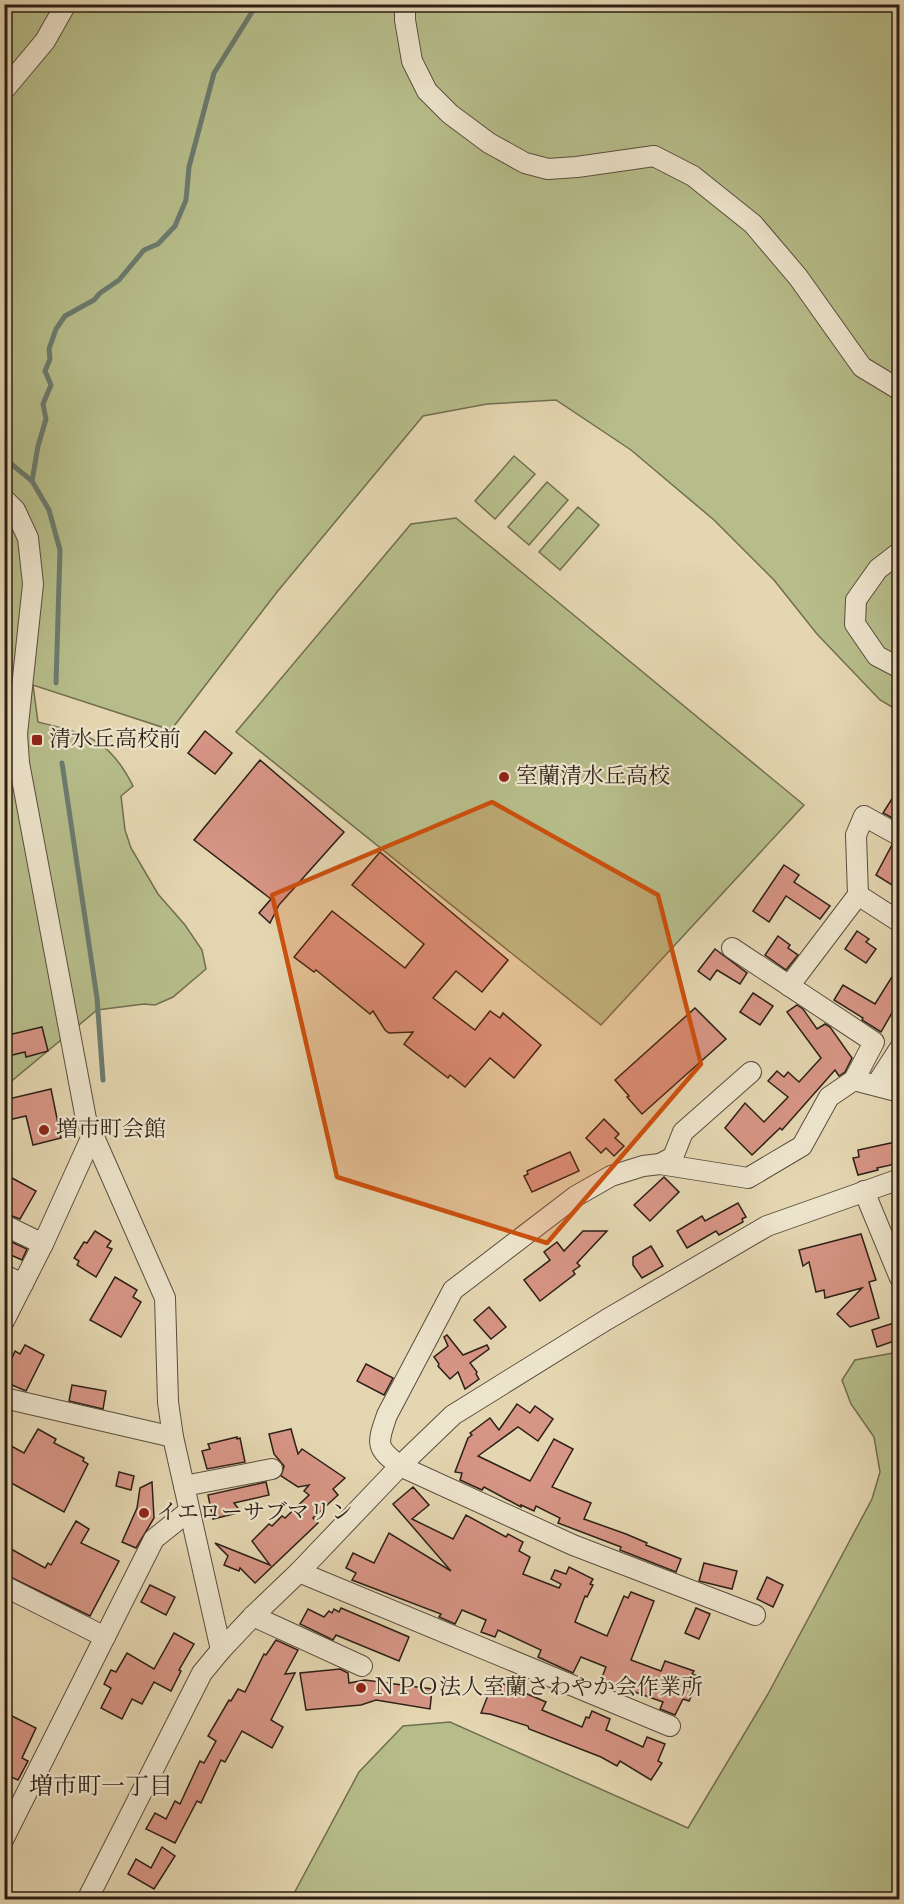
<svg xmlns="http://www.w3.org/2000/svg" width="904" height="1904" font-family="'IM FELL English','Noto Serif JP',serif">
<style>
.green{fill:#b6bd8a;stroke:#716e50;stroke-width:1.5}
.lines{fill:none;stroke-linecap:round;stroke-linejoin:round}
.stream{stroke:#6b7b6f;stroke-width:5}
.building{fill:#d79585;stroke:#2c1f16;stroke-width:1.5}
.minor-casing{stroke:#5a4d3d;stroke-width:22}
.minor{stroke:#ede4cc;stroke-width:20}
.marked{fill:#cc500e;fill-opacity:0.2;stroke:#cc500e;stroke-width:4.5;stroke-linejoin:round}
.poi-dot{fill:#8f2418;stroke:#ede4cc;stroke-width:2}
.labels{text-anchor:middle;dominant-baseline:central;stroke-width:4.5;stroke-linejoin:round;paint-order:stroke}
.poi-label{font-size:22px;fill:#2c1f16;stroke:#ede4cc;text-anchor:start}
.neighbourhood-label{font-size:24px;fill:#2c1f16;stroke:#ede4cc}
</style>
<rect width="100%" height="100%" fill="#e4d6b1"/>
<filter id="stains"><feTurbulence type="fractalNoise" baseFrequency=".00333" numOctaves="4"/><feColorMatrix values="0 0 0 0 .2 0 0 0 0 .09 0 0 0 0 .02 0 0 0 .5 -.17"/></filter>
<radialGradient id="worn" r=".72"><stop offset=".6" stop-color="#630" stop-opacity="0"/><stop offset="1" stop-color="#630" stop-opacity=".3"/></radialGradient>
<g class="green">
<path d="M4,5H899V711L880,700L817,634L774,580L714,520L631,450L556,400L487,404L423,416L277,592L171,730L33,685L38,722C87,734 109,738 133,786L121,796L125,830L131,848L158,894L185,925L202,950L206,969L173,997L155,1005L144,1004L97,1010L8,1084H5Z"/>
<path d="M514,456L535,474L495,519L475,501Z"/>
<path d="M547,482L568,500L529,545L508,527Z"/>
<path d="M578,507L599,525L560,570L539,552Z"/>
<path d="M456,518L804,805L601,1025L236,732L411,524Z"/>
<path d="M899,1352V1899H291L359,1772L403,1726L450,1722L688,1828L768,1694L872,1499L880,1472L874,1437L851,1404L842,1380L855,1360Z"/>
</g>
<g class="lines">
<g class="stream">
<path d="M4,458L32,481L49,510L60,550L56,683"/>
<path d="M32,481L38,446L46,419L43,404L51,385L45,371L50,359L49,349L56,329L65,316L94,300L100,293L119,280L144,250L158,244L175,226L186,200L189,167L214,73L257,4"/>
<path d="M62,763L97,998L103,1080"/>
</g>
</g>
<g class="building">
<path d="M205,731L232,753L215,774L188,753Z"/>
<path d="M260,760L344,832L279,905L270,923L259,913L271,899L194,840Z"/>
<path d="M900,786V822L883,813Z"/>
<path d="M892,845L900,848V890L876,875Z"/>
<path d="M380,852L508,960L482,992L456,971L433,998L475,1030L490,1011L500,1018L503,1013L541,1045L514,1078L490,1058L465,1087L450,1075L448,1078L404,1044L413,1032L389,1033L385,1030L373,1011L370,1014L316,970L314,972L294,957L332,911L405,968L424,944L352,885Z"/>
<path d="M784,865L799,875L794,882L830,906L820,919L786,896L769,922L753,911Z"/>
<path d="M857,931L869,939L866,942L876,949L866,963L845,949Z"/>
<path d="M778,936L790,945L788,948L798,955L786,970L765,955Z"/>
<path d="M715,949L747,973L740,984L717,970L710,980L698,971Z"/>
<path d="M900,964V999L881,1032L862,1020L863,1018L834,1000L843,985L875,1004Z"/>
<path d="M753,993L773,1006L760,1025L740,1012Z"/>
<path d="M797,1005L803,1009L817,1029L825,1024L830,1027L852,1058L845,1072L839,1076L835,1070L782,1130L780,1128L752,1155L725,1128L745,1103L764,1122L788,1097L768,1081L777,1071L784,1077L788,1072L799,1082L821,1058L787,1012Z"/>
<path d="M695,1008L726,1039L642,1114L627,1097L629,1096L615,1080Z"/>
<path d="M42,1027L48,1051L26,1057L25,1052L4,1057V1036Z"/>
<path d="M51,1089L61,1138L33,1145L26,1116L4,1121V1100Z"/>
<path d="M604,1119L619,1134L615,1138L624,1146L614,1156L606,1148L601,1153L586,1138Z"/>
<path d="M900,1141V1163L877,1168L878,1170L858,1175L853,1158L859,1157L858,1150Z"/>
<path d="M570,1152L579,1171L532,1192L524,1176L528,1174L527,1171Z"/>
<path d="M664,1177L679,1192L650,1221L634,1205Z"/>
<path d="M12,1178L36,1191L20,1219L4,1213V1191Z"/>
<path d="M738,1203L746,1217L742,1219L743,1222L719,1235L716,1231L687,1248L677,1231L702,1216L705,1221Z"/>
<path d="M95,1231L111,1241L107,1247L112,1249L96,1277L77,1265L79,1261L74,1258L84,1242L87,1243Z"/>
<path d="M583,1231H607L577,1263L580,1266L573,1271L575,1274L540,1301L524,1280L550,1260L544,1252L557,1242L564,1251Z"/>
<path d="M861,1234L876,1280L869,1282L879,1318L850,1327L837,1314L862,1288L825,1298L824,1290L816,1292L809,1262L803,1266L799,1250Z"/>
<path d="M5,1239L27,1249L22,1260L4,1252Z"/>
<path d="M651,1246L663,1266L642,1278L633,1265V1257Z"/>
<path d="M115,1277L137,1290L133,1297L141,1302L121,1337L90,1320Z"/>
<path d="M489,1307L506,1327L491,1339L474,1320Z"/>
<path d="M900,1321V1339L877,1347L872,1330Z"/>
<path d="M447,1335L463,1355L487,1345L489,1349L470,1363L477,1372L476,1374L479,1379L465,1389L458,1372L450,1379L438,1366L439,1364L434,1357L448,1346L444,1337Z"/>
<path d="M25,1345L44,1355L26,1391L5,1382V1364L8,1356L12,1358L15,1351L20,1354Z"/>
<path d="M366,1364L393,1378L384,1395L357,1381Z"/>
<path d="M72,1385L106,1391L103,1409L69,1401Z"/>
<path d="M517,1404L530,1413L535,1406L553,1419L538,1441L518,1427L478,1456L530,1481L554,1439L573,1449L552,1487L591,1503L584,1519L626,1534L647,1543L646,1545L681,1559L676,1572L620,1550L621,1547L558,1523L560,1518L536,1506L534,1511L521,1505V1507L484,1487L482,1490L460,1480L462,1473L455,1472L468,1438L472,1435L470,1433L490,1418L499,1430Z"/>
<path d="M38,1429L56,1439L54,1443L84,1458L83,1461L88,1464L64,1512L4,1479V1442L24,1453Z"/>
<path d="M291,1429L298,1454L302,1449L345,1478L333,1489L338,1495L313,1518L318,1523L255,1583L240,1568L239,1571L224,1565L228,1556L215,1543L270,1565L252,1541L269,1524L272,1526L282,1516L285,1518L309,1495L304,1491L309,1485L298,1487L281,1476L284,1466L274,1454L269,1434Z"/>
<path d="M237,1437V1439L240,1438L245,1462L207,1469L202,1451L210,1449L208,1444Z"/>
<path d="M119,1472L134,1476L131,1490L116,1486Z"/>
<path d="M152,1482L154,1518L136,1548L122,1542L137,1508L140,1488Z"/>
<path d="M266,1482L269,1495L234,1503L241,1512L213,1519L208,1495Z"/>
<path d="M413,1487L429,1505L412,1519L453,1539L466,1515L506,1537L508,1534L523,1542L519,1551L530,1557L523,1574L559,1588L561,1584L551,1579L555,1570L566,1574L569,1567L593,1579L590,1584L593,1585L587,1597L585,1596L575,1622L607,1636L624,1596L628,1598L631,1592L654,1601L631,1660L661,1671L665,1661L694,1671L692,1674L700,1677L689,1701L683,1699L675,1715L660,1709L663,1702L601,1680L606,1667L581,1657L573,1673L538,1657L541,1650L498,1630L495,1637L481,1632L486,1620L462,1610L455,1624L439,1617L441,1614L352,1580L356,1573L346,1568L353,1553L374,1563L389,1533L451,1571L393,1504Z"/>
<path d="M76,1521L89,1529L81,1543L119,1561L90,1616L4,1574V1545L45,1568L48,1563L51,1565Z"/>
<path d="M704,1563L737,1571L732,1589L699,1581Z"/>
<path d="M767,1577L783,1585L773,1607L757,1599Z"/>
<path d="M150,1585L175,1597L166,1615L141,1602Z"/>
<path d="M341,1608L409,1637L399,1661L336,1635L333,1640L300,1624L308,1609L324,1617L329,1611L332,1613L334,1609L339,1612Z"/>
<path d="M696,1608L710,1614L699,1639L685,1633Z"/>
<path d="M174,1633L194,1644L179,1670L181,1671L171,1691L154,1682L142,1704L132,1699L122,1719L101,1708L111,1688L104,1684L111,1670L116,1672L127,1653L154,1669Z"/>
<path d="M276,1640L298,1650L285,1674L295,1673L271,1720L283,1727L272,1748L242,1731L225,1762L221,1760L201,1803L197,1801L175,1843L146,1829L155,1813L166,1819L175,1801L180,1804L200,1761L204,1763L216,1741L208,1736L229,1700L231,1701L238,1689L245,1692L264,1654L266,1655Z"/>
<path d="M340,1669L348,1673L349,1683L365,1680L432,1689L430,1709L376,1700L361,1705L306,1710L300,1673Z"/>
<path d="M494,1680L546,1702L542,1710L582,1727L586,1717L589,1718L592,1711L610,1719L606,1730L643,1747L647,1737L665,1744L658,1761L662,1763L651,1780L620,1761L617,1766L601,1757L529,1729L528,1726L490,1714L481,1713Z"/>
<path d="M10,1715L36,1728L22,1758L28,1761L18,1780L4,1774V1727Z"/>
<path d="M162,1847L175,1856L154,1889L128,1874L136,1859L151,1868Z"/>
</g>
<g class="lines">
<g class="minor-casing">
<g id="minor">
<path d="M405,4V20L412,61L427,91L450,114L489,143L525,163L548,169L577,167L654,156L693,176L753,224L798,277L862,367L900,390"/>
<path d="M4,90L45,41L66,4"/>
<path d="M4,499L15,510L28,538L33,584L17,734L19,763L86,1119L165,1298L168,1402L173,1437L221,1650"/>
<path d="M900,552L878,569L856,600L855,624L877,656L900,668"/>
<path d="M858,895L856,835L864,816L900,836"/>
<path d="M732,948L874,1042L854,1080"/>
<path d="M789,986L858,895L900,922"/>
<path d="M876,1085L900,1048"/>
<path d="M660,1164L673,1157L683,1132L751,1072"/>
<path d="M864,1191L900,1278"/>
<path d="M4,1225L43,1244"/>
<path d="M4,1275L23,1284"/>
<path d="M4,1321L43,1244L92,1136"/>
<path d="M4,1398L173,1437"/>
<path d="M184,1486L272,1469"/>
<path d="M299,1572L670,1726"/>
<path d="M4,1586L105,1637"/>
<path d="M755,1615L573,1545L400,1466C375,1447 377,1444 387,1415L453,1290L576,1196L611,1176L643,1166L660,1164L748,1178L802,1146L829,1097L854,1080L900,1092"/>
<path d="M253,1616L362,1666"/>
<path d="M4,1838L154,1539L189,1511"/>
<path d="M87,1900L202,1673L221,1650L253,1616L299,1572L400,1466L453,1415L606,1320L767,1226L900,1179"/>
</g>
</g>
<use href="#minor" class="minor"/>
</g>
<path class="marked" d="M492,802L658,895L701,1064L547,1243L337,1177L272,895Z"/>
<g class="poi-dot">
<rect x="31" y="734" width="12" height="12" rx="3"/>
<circle cx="504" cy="777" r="6"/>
<circle cx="44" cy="1130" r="6"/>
<circle cx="144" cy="1513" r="6"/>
<circle cx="361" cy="1688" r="6"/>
</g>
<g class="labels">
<g class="poi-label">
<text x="49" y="740">清水丘高校前</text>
<text x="516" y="777">室蘭清水丘高校</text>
<text x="56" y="1130">増市町会館</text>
<text x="156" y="1513">イエローサブマリン</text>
<text x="373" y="1688">ＮＰＯ法人室蘭さわやか会作業所</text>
</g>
<g class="neighbourhood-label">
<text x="101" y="1787">増市町一丁目</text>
</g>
</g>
<rect width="904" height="1904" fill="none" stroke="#e4d6b1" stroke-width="24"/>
<rect x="6" y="6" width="892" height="1892" fill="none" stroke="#2c1f16" stroke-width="3"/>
<rect x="12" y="12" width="880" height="1880" fill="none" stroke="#2c1f16" stroke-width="1.5"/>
<rect width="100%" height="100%" filter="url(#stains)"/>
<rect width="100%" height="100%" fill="url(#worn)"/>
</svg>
